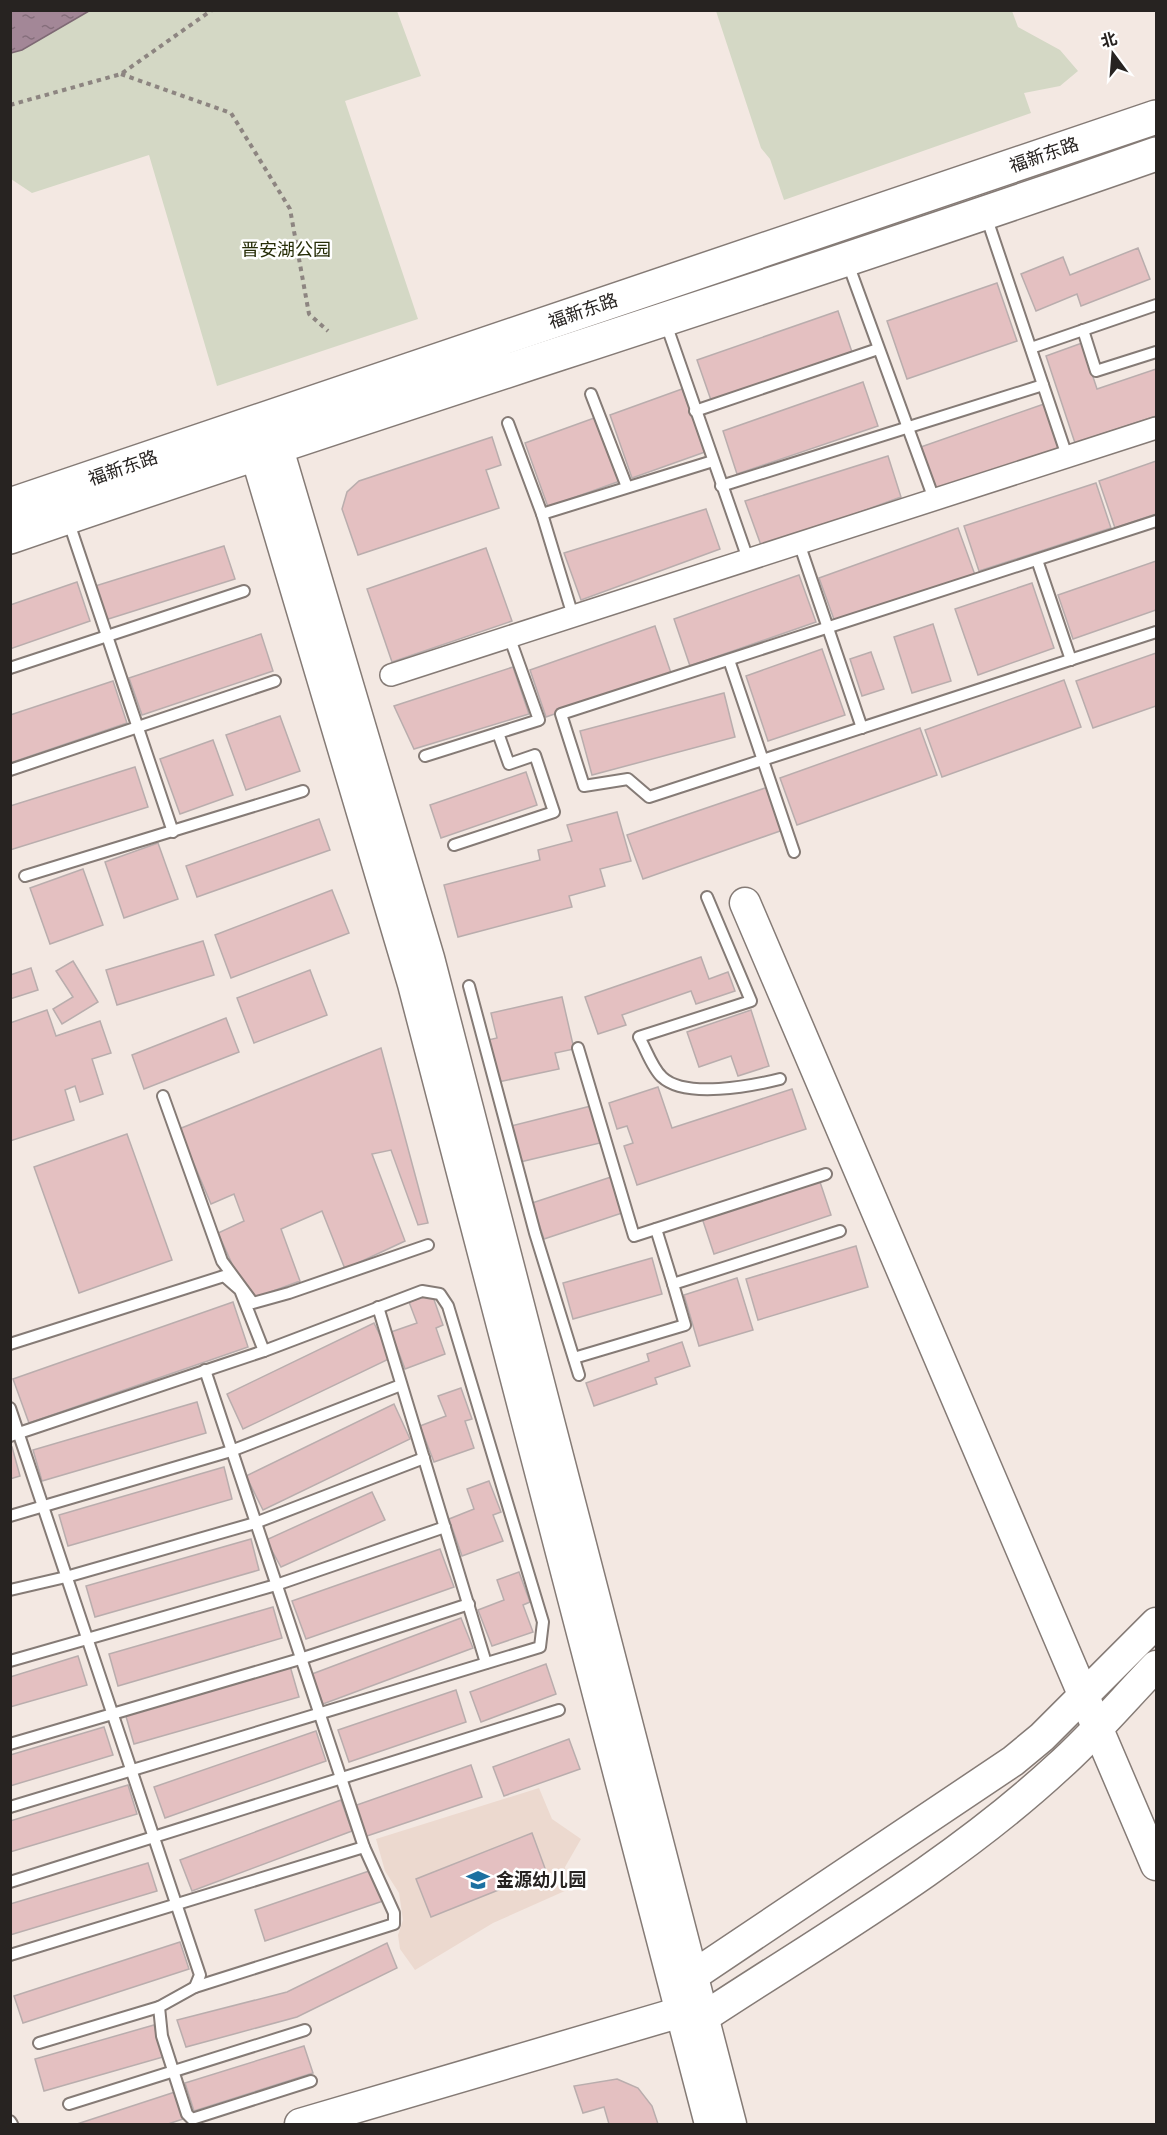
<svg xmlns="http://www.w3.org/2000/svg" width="1167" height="2135" font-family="Montserrat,'Noto Sans SC',sans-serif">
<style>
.built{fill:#ecd9cf}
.green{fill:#d4d8c5}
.water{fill:url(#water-ripples);stroke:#7e6974;stroke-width:1.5}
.building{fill:#e4c0c1;stroke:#b9adad;stroke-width:1.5}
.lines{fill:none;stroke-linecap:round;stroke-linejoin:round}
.lane-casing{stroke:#857b76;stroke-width:14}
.street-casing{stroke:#857b76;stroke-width:24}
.secondary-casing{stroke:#857b76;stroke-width:33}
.primary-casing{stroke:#857b76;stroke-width:36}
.path{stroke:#8d8581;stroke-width:4;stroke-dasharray:4.5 4.5;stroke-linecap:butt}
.lane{stroke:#fff;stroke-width:10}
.street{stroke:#fff;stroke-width:21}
.secondary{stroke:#fff;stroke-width:30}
.primary{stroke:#fff;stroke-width:33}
.labels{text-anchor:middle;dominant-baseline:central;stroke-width:5;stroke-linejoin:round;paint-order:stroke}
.street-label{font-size:18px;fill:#272321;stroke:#fff}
.park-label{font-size:18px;fill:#262d07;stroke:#fff}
.poi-label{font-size:18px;font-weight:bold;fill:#272321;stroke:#fff;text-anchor:start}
</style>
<defs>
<pattern id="water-ripples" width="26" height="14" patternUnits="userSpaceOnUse" patternTransform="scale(1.5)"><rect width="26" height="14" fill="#a38797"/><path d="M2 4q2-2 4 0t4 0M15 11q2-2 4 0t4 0" fill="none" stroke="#856e7b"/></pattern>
</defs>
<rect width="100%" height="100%" fill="#f3e8e2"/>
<path class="built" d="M539,1788L552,1819L581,1839L565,1867L567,1890L493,1923L415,1970L400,1949L398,1935L403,1920L399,1893L385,1871L376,1839Z"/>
<g class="green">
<path d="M10,11H397L421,76L345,101L418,319L217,386L149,155L32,193L11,179Z"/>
<path d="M716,11H1012L1018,27L1060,50L1078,71L1060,86L1024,93L1031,113L784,200L770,159L761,148Z"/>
</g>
<path class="water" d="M11,10H89V11L22,50L11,53Z"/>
<g class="building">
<path d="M1138,248L1150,279L1081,306L1077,294L1036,311L1021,274L1063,257L1070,275Z"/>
<path d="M997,283L1017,341L907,379L887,321Z"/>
<path d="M838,311L853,355L712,403L697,360Z"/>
<path d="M1082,343L1097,389L1156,369V416L1075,443L1046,356Z"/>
<path d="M863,382L878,426L737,474L723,431Z"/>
<path d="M682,389L705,452L632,478L610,415Z"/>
<path d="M1044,404L1060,450L935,494L918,448Z"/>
<path d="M597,417L620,481L548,507L525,443Z"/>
<path d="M492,437L501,465L486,470L499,508L358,555L342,509L347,492L359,481Z"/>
<path d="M888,456L901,497L762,548L745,501Z"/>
<path d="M1156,461V514L1115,528L1099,481Z"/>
<path d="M1096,483L1111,528L979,571L964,526Z"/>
<path d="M706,509L720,549L581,600L564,553Z"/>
<path d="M958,528L975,575L836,625L819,578Z"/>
<path d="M224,546L235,579L102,621L92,587Z"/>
<path d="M486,548L512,621L392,662L367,589Z"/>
<path d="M1156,561V610L1073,639L1058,595Z"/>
<path d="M799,575L816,622L690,666L674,619Z"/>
<path d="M77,582L90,621L10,649V605Z"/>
<path d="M1032,583L1054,648L978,675L955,609Z"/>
<path d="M933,624L951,681L912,693L894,637Z"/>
<path d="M655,626L671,673L546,717L530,670Z"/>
<path d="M261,634L273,671L142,715L129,678Z"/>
<path d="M822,649L845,715L768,741L746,676Z"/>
<path d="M871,652L884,689L862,696L850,659Z"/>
<path d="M1156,653V706L1093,728L1076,681Z"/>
<path d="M513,667L529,714L414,749L394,706Z"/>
<path d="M1064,680L1081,727L942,777L925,730Z"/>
<path d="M113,681L127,723L10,763V715Z"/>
<path d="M724,693L735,737L592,775L580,731Z"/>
<path d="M280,716L300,771L246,790L226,735Z"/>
<path d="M920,728L937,775L797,825L780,778Z"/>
<path d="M213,740L233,795L180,814L160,759Z"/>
<path d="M135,767L148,807L10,850V806Z"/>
<path d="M526,772L537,805L441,838L430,805Z"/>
<path d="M768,787L783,830L643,879L627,835Z"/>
<path d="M617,812L631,861L600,869L605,886L569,896L572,907L458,937L444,885L540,860L538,850L572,841L567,825Z"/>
<path d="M319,819L330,850L197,897L186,866Z"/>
<path d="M158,843L178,899L124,918L105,862Z"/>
<path d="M83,869L103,925L50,944L30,888Z"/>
<path d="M332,890L349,933L231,978L215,935Z"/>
<path d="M203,941L214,975L117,1005L106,970Z"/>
<path d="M701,957L709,979L728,972L735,991L696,1004L691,991L622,1015L626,1025L598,1034L585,997Z"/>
<path d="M73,961L98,1002L62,1024L53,1009L73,997L56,971Z"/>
<path d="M31,968L38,990L10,999V975Z"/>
<path d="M310,970L327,1015L254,1043L237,998Z"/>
<path d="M562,997L574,1049L555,1053L559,1069L498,1082L488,1040L497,1038L491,1013Z"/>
<path d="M47,1010L56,1036L100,1021L111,1053L92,1059L103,1094L80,1102L75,1086L65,1090L74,1120L10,1141V1023Z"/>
<path d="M751,1010L769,1066L738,1076L731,1056L699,1067L687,1032Z"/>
<path d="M226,1018L239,1052L144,1089L132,1055Z"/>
<path d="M381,1048L428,1223L418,1225L391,1150L372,1154L405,1241L345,1269L322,1211L281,1229L300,1281L254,1298L238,1277L218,1233L244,1221L234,1194L211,1204L179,1129Z"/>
<path d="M658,1087L672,1128L792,1089L806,1129L637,1185L624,1146L633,1143L627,1126L617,1129L609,1103Z"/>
<path d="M591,1106L600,1143L520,1162L511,1126Z"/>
<path d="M127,1134L172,1260L79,1293L34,1167Z"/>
<path d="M611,1177L622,1213L544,1239L532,1203Z"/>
<path d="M819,1179L831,1215L714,1254L702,1218Z"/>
<path d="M856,1246L868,1287L758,1320L746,1279Z"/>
<path d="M652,1258L662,1294L573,1319L563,1283Z"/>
<path d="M737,1278L753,1330L699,1346L684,1295Z"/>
<path d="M432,1294L443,1325L436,1328L445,1354L405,1369L391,1332L417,1323L409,1302Z"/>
<path d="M233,1302L248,1347L29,1423L13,1379Z"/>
<path d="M374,1323L391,1358L243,1429L227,1394Z"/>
<path d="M682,1342L690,1366L655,1378L657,1384L594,1406L586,1383L649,1361L647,1354Z"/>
<path d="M461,1388L472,1419L465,1421L474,1448L434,1462L420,1426L446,1416L438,1396Z"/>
<path d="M197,1402L206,1433L42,1481L33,1450Z"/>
<path d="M394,1404L410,1439L263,1510L246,1476Z"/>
<path d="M12,1447L20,1476L10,1479V1448Z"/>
<path d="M224,1467L232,1499L68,1546L59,1515Z"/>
<path d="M489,1481L501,1512L493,1515L503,1541L462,1556L449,1519L474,1509L467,1489Z"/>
<path d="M372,1492L385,1520L281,1567L266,1540Z"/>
<path d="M251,1539L259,1570L95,1617L86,1586Z"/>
<path d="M440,1549L454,1587L306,1639L292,1601Z"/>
<path d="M519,1572L530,1602L523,1605L533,1632L492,1646L478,1610L504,1600L497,1580Z"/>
<path d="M273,1607L282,1638L118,1686L109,1654Z"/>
<path d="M461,1618L473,1648L323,1704L312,1674Z"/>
<path d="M78,1656L87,1685L10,1707V1677Z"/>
<path d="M546,1664L556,1694L481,1722L470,1692Z"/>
<path d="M290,1666L299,1697L134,1744L125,1713Z"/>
<path d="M456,1690L466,1722L349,1762L338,1730Z"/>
<path d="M104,1727L113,1755L10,1786V1755Z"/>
<path d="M316,1731L326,1761L165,1818L154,1787Z"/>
<path d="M569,1739L580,1769L504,1796L493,1767Z"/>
<path d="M471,1765L482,1797L364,1837L354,1806Z"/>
<path d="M128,1785L137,1814L10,1852V1821Z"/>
<path d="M341,1800L352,1831L192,1891L180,1860Z"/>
<path d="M532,1833L546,1871L431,1917L416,1879Z"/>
<path d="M148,1863L157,1891L10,1935V1904Z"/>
<path d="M372,1870L383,1901L265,1941L255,1910Z"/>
<path d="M180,1942L189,1969L23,2023L14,1996Z"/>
<path d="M387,1943L397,1968L297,2017L186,2047L177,2020L287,1992Z"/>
<path d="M154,2025L163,2057L44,2091L35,2059Z"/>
<path d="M304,2046L313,2073L194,2111L185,2083Z"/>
<path d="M617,2079L638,2088L652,2106L658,2124H609L604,2107L583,2113L574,2086Z"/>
<path d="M175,2092L183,2119L168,2124H77Z"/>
</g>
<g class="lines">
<g class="lane-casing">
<g id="lane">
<path d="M986,216L1067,456"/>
<path d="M847,261L934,499"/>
<path d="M665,321L748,559"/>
<path d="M1083,330L1096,371L1156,352"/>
<path d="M1031,348L1156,305"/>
<path d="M591,394L627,487"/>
<path d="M695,411L878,349"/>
<path d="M508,423L542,514L573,616"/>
<path d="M721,486L1043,385"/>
<path d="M542,514L713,461"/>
<path d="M68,520L173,832"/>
<path d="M1156,521L561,714L584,786L628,779L649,797L1156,632"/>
<path d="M799,543L862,728"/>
<path d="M1037,560L1071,660"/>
<path d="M729,660L794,852"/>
<path d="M10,668L244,591"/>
<path d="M425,756L539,720L509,636"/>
<path d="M10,770L275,681"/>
<path d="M454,845L554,812L535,755L509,764L498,733"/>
<path d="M25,876L303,791"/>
<path d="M707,897L751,1001L639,1037C646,1049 652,1068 662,1077C685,1099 752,1086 780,1079"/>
<path d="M469,986L535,1233L579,1375"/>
<path d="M578,1048L634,1236L826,1174"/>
<path d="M163,1096L222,1261L253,1303L289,1293L428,1245"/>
<path d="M656,1229L673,1284"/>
<path d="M378,1307L486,1663"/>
<path d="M10,1344L224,1276L240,1290L264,1351"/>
<path d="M574,1358L685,1325L673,1284L840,1231"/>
<path d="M10,1408L200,1975L195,1987L159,2007L162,2036L187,2114L192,2119L311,2081"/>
<path d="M10,1436L264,1351L422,1291L440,1294L448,1306L543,1622L540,1647L10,1807"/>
<path d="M10,1516L231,1451L401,1385"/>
<path d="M10,1590L66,1577L255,1523L424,1458"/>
<path d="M10,1661L276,1585L445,1527"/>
<path d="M10,1744L300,1659L469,1604"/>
<path d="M10,1882L559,1710"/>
<path d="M10,1955L364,1847"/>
<path d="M195,1987L394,1924V1913L364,1847L205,1370"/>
<path d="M39,2043L159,2007"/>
<path d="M69,2104L305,2030"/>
<path d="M10,2121L12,2124"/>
</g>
</g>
<g class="street-casing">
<path id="street" d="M391,675L1156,428"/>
</g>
<g class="secondary-casing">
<g id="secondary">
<path d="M271,425L429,958L731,2124"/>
<path d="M249,432L413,984L710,2124"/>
<path d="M745,903L1156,1865"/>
<path d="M687,1994L694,1975L1013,1761L1042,1737L1156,1623"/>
<path d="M300,2124L681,2012L704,2017C824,1938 952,1865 1058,1767C1093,1736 1124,1699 1156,1666"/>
</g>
</g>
<g class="primary-casing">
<g id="primary">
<path d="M10,505L1156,117"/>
<path d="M10,537C391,405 776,287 1156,154"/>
</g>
</g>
<g class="path">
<path d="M121,74L231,113L290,209L309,314L328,331"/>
<path d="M10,105L121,74L212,10"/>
</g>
<use href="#lane" class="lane"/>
<use href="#street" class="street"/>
<use href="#secondary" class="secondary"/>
<use href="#primary" class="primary"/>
</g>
<defs>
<g id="school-bare" transform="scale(1.8)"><path d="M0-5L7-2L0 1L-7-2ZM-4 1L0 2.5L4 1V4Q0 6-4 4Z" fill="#1c70a1" stroke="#fff" stroke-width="2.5" paint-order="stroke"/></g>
</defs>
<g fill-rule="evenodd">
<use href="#school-bare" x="478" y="1880"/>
</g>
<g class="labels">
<g class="street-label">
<text transform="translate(1044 155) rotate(-19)">福新东路</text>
<text transform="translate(583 311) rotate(-19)">福新东路</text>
<text transform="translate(123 468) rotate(-19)">福新东路</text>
</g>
<g class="park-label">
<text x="286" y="250">晋安湖公园</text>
</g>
<g class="poi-label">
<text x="496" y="1880">金源幼儿园</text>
</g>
</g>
<rect width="1167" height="2135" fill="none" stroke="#272321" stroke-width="24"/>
<g transform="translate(1113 54) rotate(344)" stroke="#ffffff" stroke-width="4.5" paint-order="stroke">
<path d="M0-4.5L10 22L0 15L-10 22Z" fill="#272321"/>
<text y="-9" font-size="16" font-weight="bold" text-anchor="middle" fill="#272321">北</text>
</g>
</svg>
